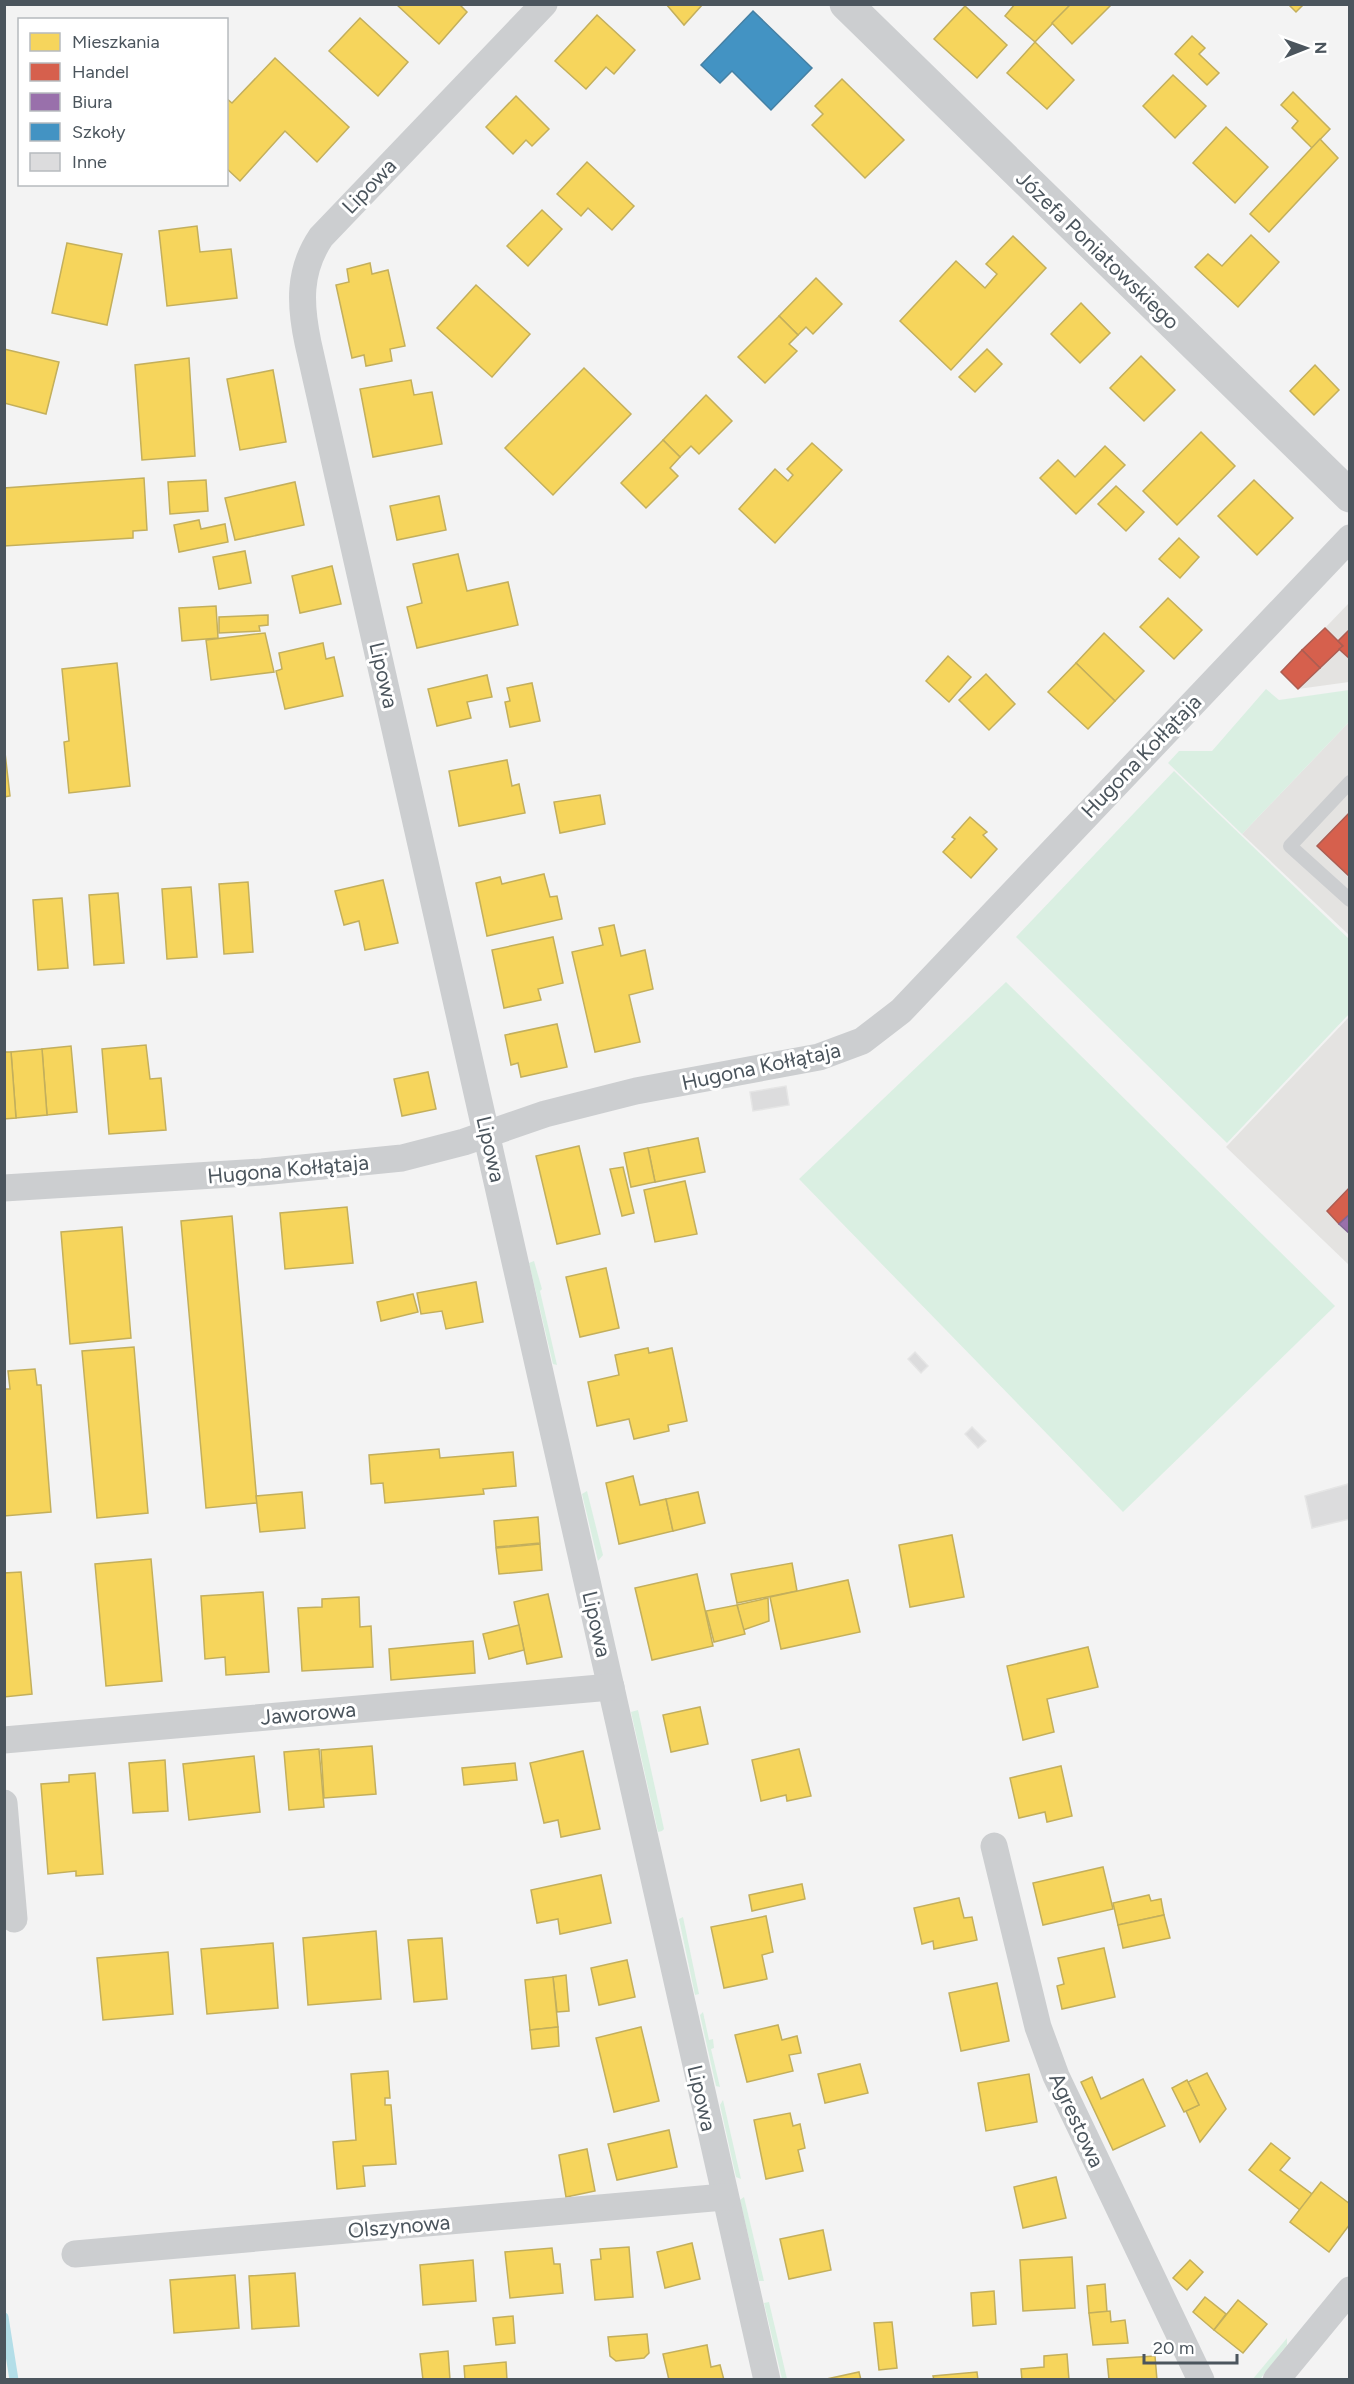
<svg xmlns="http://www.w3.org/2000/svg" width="1354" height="2384" font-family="Figtree,sans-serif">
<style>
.commercial{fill:#e4e3e1}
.green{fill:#daefe2}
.homes{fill:#f6d55c;stroke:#c3af5c;stroke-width:1.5}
.shops{fill:#d6604d;stroke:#ac5d52;stroke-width:1.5}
.offices{fill:#9970ab;stroke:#826894;stroke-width:1.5}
.schools{fill:#4393c3;stroke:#4580a4;stroke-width:1.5}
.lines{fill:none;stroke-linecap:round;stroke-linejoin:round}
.stream{stroke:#b3dee8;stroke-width:9}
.building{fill:#dcdcdd;stroke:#e5e5e5;stroke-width:1.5}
.service{stroke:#ccced0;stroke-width:14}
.minor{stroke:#ccced0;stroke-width:27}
.tertiary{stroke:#ccced0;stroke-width:33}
.labels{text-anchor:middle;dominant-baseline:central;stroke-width:6;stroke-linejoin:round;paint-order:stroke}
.street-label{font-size:21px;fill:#4b555d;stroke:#fff}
</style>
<rect width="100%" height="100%" fill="#f3f3f3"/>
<g class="commercial">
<path d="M1349,603V629L1338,641L1325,628Z"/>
<path d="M1339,649L1349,659V682L1298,689Z"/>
<path d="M1349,722V935L1242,834Z"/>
<path d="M1349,1017V1265L1226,1147Z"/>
</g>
<g class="green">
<path d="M1266,689L1279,700L1349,690V722L1242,834L1168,763L1179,751H1212Z"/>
<path d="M1174,771L1349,939V1014L1227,1143L1016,937Z"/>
<path d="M1006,982L1335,1306L1123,1512L799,1179Z"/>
<path d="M534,1261L542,1289L540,1291L557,1365L553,1364L529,1263Z"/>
<path d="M587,1491L603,1555L598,1561L582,1494Z"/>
<path d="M638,1710L664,1829L662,1831L658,1832L631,1712Z"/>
<path d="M683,1917L699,1994L695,1995L679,1919Z"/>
<path d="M703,2012L709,2040L713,2039L714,2048L711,2049L720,2087L716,2086L700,2015Z"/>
<path d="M723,2100L741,2179L736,2177L720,2105Z"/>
<path d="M744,2197L764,2281H759L740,2200Z"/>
<path d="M769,2302L787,2379H782L764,2303Z"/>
<path d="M1287,2338V2345L1260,2379L1252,2380Z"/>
</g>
<g class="homes">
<path d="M396,4H459L467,12L439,44Z"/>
<path d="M666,4H703L684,25Z"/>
<path d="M1015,4H1071L1035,42L1005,16Z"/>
<path d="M1071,4H1112L1072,44L1052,23Z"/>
<path d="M1288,4H1304L1296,12Z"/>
<path d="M965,6L1007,45L977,78L934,39Z"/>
<path d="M597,15L635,50L614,74L606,67L586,89L555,61Z"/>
<path d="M360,18L408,62L378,96L329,51Z"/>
<path d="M1192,36L1205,48L1199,54L1219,73L1207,85L1175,54Z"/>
<path d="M1035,42L1074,80L1047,109L1007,73Z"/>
<path d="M275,58L349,127L317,162L285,131L240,181L226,168V98L232,103Z"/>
<path d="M1173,75L1206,106L1175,138L1143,106Z"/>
<path d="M842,79L904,140L865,178L812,125L823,114L815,106Z"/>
<path d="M1293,92L1330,129L1312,148L1292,128L1298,121L1281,105Z"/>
<path d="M516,96L549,129L532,146L526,140L513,154L486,127Z"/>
<path d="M1226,127L1268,167L1235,203L1193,163Z"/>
<path d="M1320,139L1338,158L1269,232L1250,214Z"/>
<path d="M587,162L634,206L612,230L588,208L581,216L557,194Z"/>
<path d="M542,210L562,229L528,266L507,246Z"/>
<path d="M197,226L200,252L231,249L237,298L167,306L159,231Z"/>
<path d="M1251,235L1279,262L1238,307L1195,267L1208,254L1222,266Z"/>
<path d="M1013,236L1046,268L951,370L900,321L956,261L985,288L997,274L986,264Z"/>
<path d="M67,243L122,254L107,325L52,313Z"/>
<path d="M370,263L372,274L388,270L405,346L390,349L392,361L366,366L364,355L352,358L336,285L349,282L347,269Z"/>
<path d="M816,278L842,304L813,334L806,327L798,335L779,316Z"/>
<path d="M476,285L530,334L492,377L437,328Z"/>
<path d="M1081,303L1110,333L1080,363L1051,334Z"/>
<path d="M779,316L798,335L789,344L797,351L765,383L738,357Z"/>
<path d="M4,349L59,362L46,414L4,403Z"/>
<path d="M987,349L1002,364L975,392L959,377Z"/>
<path d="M1141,356L1175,390L1144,421L1110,388Z"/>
<path d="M189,358L195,456L142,460L135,365Z"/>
<path d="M1315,365L1339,390L1314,415L1290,391Z"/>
<path d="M584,368L631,414L553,495L505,448Z"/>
<path d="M273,370L286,442L240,450L227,379Z"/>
<path d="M411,380L414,395L432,392L442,444L373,457L360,389Z"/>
<path d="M706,395L732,421L699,454L691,446L680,457L663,440Z"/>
<path d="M1201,432L1235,466L1177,525L1143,491Z"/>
<path d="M663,440L680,457L670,468L678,476L646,508L621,483Z"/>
<path d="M812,443L842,470L775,543L739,509L775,469L788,481L793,475L787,469Z"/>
<path d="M1105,446L1125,465L1076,514L1040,478L1058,460L1075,477Z"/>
<path d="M144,478L147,530L133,531V538L4,546V488Z"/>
<path d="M206,480L208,511L170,514L168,482Z"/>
<path d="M1254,480L1293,518L1257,555L1218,516Z"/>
<path d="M295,482L304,525L235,540L225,498Z"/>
<path d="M1116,486L1144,512L1126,531L1098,504Z"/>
<path d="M439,496L446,530L397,540L390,506Z"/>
<path d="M199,520L201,529L225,524L228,542L179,552L174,525Z"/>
<path d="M1179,538L1199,557L1180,578L1159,559Z"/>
<path d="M245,551L251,583L219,589L213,557Z"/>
<path d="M458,554L467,591L508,582L518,625L417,648L407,607L422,603L413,564Z"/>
<path d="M332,566L341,604L300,613L292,576Z"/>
<path d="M1168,598L1202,630L1174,659L1140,627Z"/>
<path d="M216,606L218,638L182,641L179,608Z"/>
<path d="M268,615V625L259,626L260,631L219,633V617Z"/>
<path d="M265,633L274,672L211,680L206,640Z"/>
<path d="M1104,633L1144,671L1115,701L1076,663Z"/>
<path d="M323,643L326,659L334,657L343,696L285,709L276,671L282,669L279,653Z"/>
<path d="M948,656L971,677L949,702L926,681Z"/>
<path d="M117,663L130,786L69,793L64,742L69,741L62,669Z"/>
<path d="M1076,663L1115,701L1088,729L1048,692Z"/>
<path d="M986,674L1015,704L989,730L959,700Z"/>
<path d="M487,675L492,697L467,702L471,718L437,726L428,689Z"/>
<path d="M532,683L540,721L510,727L505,702L510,701L507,688Z"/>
<path d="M4,744L10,796L4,797Z"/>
<path d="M507,760L512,786L519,784L525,813L459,826L449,771Z"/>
<path d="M600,795L605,824L560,833L554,802Z"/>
<path d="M970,817L987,832L983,835L997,849L971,878L943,852L955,839L952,837Z"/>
<path d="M544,874L550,897L557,896L562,919L487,936L476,883L500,877L502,884Z"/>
<path d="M383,880L398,943L365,950L359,921L344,925L335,891Z"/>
<path d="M248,882L253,952L224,954L219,884Z"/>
<path d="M191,887L197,957L167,959L162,889Z"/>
<path d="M118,893L124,963L94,965L89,895Z"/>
<path d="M62,898L68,968L38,970L33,900Z"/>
<path d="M614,925L621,956L645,950L653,989L629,995L640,1042L595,1052L572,952L603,945L599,928Z"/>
<path d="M553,937L563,983L538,989L541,1000L504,1008L492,950Z"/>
<path d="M557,1024L567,1067L521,1077L518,1063L511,1065L505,1035Z"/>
<path d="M146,1045L150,1079L161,1078L166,1130L109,1134L102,1049Z"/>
<path d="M71,1046L77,1112L47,1115L42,1049Z"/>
<path d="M42,1049L47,1115L16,1118L11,1052Z"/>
<path d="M4,1052H11L16,1118L4,1119Z"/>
<path d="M428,1072L436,1109L402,1116L394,1079Z"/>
<path d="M698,1138L705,1172L655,1182L648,1148Z"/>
<path d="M579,1146L600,1234L557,1244L536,1156Z"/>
<path d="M648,1148L655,1182L631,1187L624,1153Z"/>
<path d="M623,1167L634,1213L622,1216L610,1169Z"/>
<path d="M685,1181L697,1234L655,1242L644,1190Z"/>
<path d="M347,1207L353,1263L285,1269L280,1213Z"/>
<path d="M232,1216L257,1503L206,1508L181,1221Z"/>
<path d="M122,1227L131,1338L70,1344L61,1232Z"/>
<path d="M606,1268L619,1328L580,1337L566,1277Z"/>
<path d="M476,1282L483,1322L446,1329L442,1311L421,1314L417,1293Z"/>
<path d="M413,1294L418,1312L381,1321L377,1302Z"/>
<path d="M134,1347L148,1513L97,1518L82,1351Z"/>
<path d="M648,1348L649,1353L672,1348L687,1421L668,1425L669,1431L634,1439L629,1419L597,1426L588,1382L619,1375L615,1355Z"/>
<path d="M35,1369L37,1385H41L51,1512L4,1516V1389H10L8,1371Z"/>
<path d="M439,1449L440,1458L513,1452L516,1486L483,1489L484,1494L385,1503L383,1483L371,1484L369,1455Z"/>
<path d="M633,1476L640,1505L666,1499L673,1531L619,1544L606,1483Z"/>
<path d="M302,1492L305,1528L260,1532L256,1496Z"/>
<path d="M698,1492L705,1523L673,1531L666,1499Z"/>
<path d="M538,1517L540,1543L496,1547L494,1521Z"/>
<path d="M952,1535L964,1597L910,1607L899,1545Z"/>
<path d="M540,1544L542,1570L499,1574L496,1548Z"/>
<path d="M151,1559L162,1681L106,1686L95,1564Z"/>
<path d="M792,1563L797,1591L737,1603L731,1574Z"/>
<path d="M21,1572L32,1694L4,1697V1573Z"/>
<path d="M697,1574L713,1646L652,1660L635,1588Z"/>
<path d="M848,1580L860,1632L781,1649L770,1597Z"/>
<path d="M263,1592L269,1672L226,1675L225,1657L205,1659L201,1596Z"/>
<path d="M548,1594L562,1657L527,1664L514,1602Z"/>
<path d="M359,1597L360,1627L371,1626L373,1667L302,1671L298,1608L322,1607V1599Z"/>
<path d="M768,1598L769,1621L743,1630L737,1605Z"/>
<path d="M737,1605L745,1634L714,1642L706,1611Z"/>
<path d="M519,1625L524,1650L489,1659L483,1634Z"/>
<path d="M473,1641L475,1673L391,1680L389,1649Z"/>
<path d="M1088,1647L1098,1687L1047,1699L1054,1732L1023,1740L1007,1666Z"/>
<path d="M700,1707L708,1744L671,1752L663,1715Z"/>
<path d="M372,1746L376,1794L324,1798L321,1750Z"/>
<path d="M319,1749L324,1807L289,1810L284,1752Z"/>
<path d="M799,1749L811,1796L787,1801L786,1795L761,1801L752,1760Z"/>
<path d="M583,1751L600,1829L561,1837L558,1820L544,1823L530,1763Z"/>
<path d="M254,1756L260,1812L189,1820L183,1764Z"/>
<path d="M165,1760L168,1811L133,1813L129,1763Z"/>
<path d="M515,1763L517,1780L464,1785L462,1768Z"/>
<path d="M1061,1766L1072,1816L1047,1822L1045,1812L1019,1818L1010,1778Z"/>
<path d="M95,1773L103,1874L76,1876V1871L48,1874L41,1784L69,1782V1775Z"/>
<path d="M1103,1867L1113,1909L1043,1925L1033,1883Z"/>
<path d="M601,1875L611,1923L560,1934L558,1919L537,1923L531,1890Z"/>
<path d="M802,1884L805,1899L752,1911L749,1895Z"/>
<path d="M1149,1895L1151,1901L1161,1899L1164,1915L1118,1925L1113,1903Z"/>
<path d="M959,1898L964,1918L972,1917L977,1940L934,1949L933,1941L922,1944L914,1908Z"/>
<path d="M1164,1915L1170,1938L1123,1948L1118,1925Z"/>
<path d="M766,1916L773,1952L762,1955L767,1979L724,1988L711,1927Z"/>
<path d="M376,1931L381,1999L308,2005L303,1938Z"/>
<path d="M442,1938L447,1999L414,2002L408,1940Z"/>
<path d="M273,1943L278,2008L207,2014L201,1949Z"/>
<path d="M1104,1948L1115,1997L1062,2009L1057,1986L1064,1984L1058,1958Z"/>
<path d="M168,1952L173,2014L103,2020L97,1958Z"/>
<path d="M627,1960L635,1997L599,2005L591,1968Z"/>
<path d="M566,1975L569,2011L557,2012L553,1977Z"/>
<path d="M553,1977L558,2027L530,2030L525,1980Z"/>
<path d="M997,1983L1009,2041L961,2051L949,1993Z"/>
<path d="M778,2025L782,2040L797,2036L801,2053L789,2055L793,2071L747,2082L735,2035Z"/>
<path d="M558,2027L559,2046L532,2049L530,2030Z"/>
<path d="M641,2027L659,2101L614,2112L596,2038Z"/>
<path d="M860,2064L868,2093L825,2103L818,2074Z"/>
<path d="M388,2071L390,2098H385V2105H391L396,2164L363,2166L365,2186L337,2189L333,2142L356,2140L351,2074Z"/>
<path d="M1207,2073L1226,2109L1200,2142L1186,2111L1199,2105L1188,2082Z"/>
<path d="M1029,2074L1037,2122L986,2131L978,2083Z"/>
<path d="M1092,2077L1101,2099L1143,2079L1165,2126L1113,2150L1081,2082Z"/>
<path d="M1187,2080L1199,2105L1184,2112L1172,2088Z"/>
<path d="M790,2113L793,2126L800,2124L805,2148L798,2150L803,2171L766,2179L754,2120Z"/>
<path d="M669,2130L677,2167L617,2180L608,2144Z"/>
<path d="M1271,2143L1290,2158L1280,2170L1312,2194L1300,2210L1249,2170Z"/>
<path d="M587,2149L595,2191L566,2197L559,2155Z"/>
<path d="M1056,2177L1066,2218L1023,2228L1014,2187Z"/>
<path d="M1321,2182L1350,2204V2224L1329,2252L1290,2222Z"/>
<path d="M823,2230L831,2270L789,2279L780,2239Z"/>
<path d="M692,2243L700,2279L665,2288L657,2252Z"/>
<path d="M629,2247L633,2297L595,2300L591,2260L601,2259L600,2249Z"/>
<path d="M552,2248L554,2264H560L563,2293L510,2298L505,2252Z"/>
<path d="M1072,2257L1075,2308L1023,2311L1020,2260Z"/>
<path d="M473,2260L476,2301L423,2305L420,2265Z"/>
<path d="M1190,2260L1203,2272L1187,2290L1173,2278Z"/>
<path d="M295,2273L299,2326L252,2329L249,2276Z"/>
<path d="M235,2275L239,2328L174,2333L170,2280Z"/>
<path d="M1105,2284L1107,2312L1089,2313L1087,2286Z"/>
<path d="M994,2291L996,2324L973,2326L971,2293Z"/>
<path d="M1205,2297L1226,2314L1214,2330L1193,2312Z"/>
<path d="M1238,2300L1267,2324L1243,2353L1214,2330Z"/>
<path d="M1110,2311L1111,2322L1125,2320L1128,2343L1093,2345L1089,2313Z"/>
<path d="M513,2316L515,2343L496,2345L493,2318Z"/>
<path d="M892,2322L897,2368L879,2370L874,2323Z"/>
<path d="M647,2334L649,2353L644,2358L616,2361L610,2356L608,2337Z"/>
<path d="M707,2345L711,2367L720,2365L724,2380H669L663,2354Z"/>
<path d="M448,2351L450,2380H423L420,2354Z"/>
<path d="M1067,2354L1069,2380H1022L1021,2369L1044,2367V2356Z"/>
<path d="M1155,2356L1157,2380H1109L1107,2359Z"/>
<path d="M506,2362L507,2380H465L464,2366Z"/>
<path d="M859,2372L861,2380H822Z"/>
<path d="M977,2372L978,2380H934L933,2376Z"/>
</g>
<g class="shops">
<path d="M1325,628L1343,646L1320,668L1302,650Z"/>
<path d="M1349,630H1350V659L1339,649L1343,646L1338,641Z"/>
<path d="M1302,650L1320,668L1298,689L1281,672Z"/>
<path d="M1350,812V877L1317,846Z"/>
<path d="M1350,1187V1214L1339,1224L1327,1211Z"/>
</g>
<path class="offices" d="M1350,1214V1234L1339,1224Z"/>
<path class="schools" d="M753,11L812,68L771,110L732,71L720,83L701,65Z"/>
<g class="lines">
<path class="stream" d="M4,2317L14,2380"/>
</g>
<g class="building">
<path d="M786,1086L789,1105L753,1111L750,1092Z"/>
<path d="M915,1352L928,1366L921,1373L908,1359Z"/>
<path d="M972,1427L986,1441L978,1448L965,1434Z"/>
<path d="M1348,1484L1350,1519L1312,1528L1305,1496Z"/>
</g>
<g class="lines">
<path class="service" d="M1350,782L1290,846L1350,900"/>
<g class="minor">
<path d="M544,4L321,237C298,271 300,305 308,343L767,2380"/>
<path d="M4,1188L262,1172L402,1158L464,1142L545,1114L636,1091L819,1057L862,1041L901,1011L1350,538"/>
<path d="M4,1740L611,1687"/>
<path d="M4,1803L14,1919"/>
<path d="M994,1846L1038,2027L1056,2076L1201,2380"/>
<path d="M75,2254L724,2197"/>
<path d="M1276,2380L1350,2290"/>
</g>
<path class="tertiary" d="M846,4L1350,496"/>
</g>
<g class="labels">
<g class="street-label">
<text transform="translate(369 186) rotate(-46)">Lipowa</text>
<text transform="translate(1098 250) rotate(44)">Józefa Poniatowskiego</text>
<text transform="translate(384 675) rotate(77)">Lipowa</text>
<text transform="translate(1141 756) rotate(-46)">Hugona Kołłątaja</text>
<text transform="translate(761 1066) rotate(-12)">Hugona Kołłątaja</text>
<text transform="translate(491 1149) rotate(77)">Lipowa</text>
<text transform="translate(288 1169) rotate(-5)">Hugona Kołłątaja</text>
<text transform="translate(597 1624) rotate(77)">Lipowa</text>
<text transform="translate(308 1713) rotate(-5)">Jaworowa</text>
<text transform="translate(702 2098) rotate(77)">Lipowa</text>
<text transform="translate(1077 2120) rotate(65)">Agrestowa</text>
<text transform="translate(399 2226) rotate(-5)">Olszynowa</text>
</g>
</g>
<rect width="1354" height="2384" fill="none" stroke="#4b555d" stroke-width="12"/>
<rect x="18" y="18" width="210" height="168" fill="#ffffff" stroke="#b7bbbe" stroke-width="1.5"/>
<rect x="30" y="33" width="30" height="18" fill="#f6d55c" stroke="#b7bbbe" stroke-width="1.5"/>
<text x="72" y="48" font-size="18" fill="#4b555d">Mieszkania</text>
<rect x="30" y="63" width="30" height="18" fill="#d6604d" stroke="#b7bbbe" stroke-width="1.5"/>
<text x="72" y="78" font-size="18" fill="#4b555d">Handel</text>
<rect x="30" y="93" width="30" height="18" fill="#9970ab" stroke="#b7bbbe" stroke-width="1.5"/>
<text x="72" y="108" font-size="18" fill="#4b555d">Biura</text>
<rect x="30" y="123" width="30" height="18" fill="#4393c3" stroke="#b7bbbe" stroke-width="1.5"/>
<text x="72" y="138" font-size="18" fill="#4b555d">Szkoły</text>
<rect x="30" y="153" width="30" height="18" fill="#dcdcdd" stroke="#b7bbbe" stroke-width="1.5"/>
<text x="72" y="168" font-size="18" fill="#4b555d">Inne</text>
<g transform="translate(1306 48) rotate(89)" stroke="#ffffff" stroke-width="4.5" paint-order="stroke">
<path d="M0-4.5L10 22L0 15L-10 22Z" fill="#4b555d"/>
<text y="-9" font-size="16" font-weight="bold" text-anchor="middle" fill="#4b555d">N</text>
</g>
<path d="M1144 2354v9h93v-9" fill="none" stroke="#4b555d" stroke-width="3"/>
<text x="1153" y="2354" font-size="18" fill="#4b555d" stroke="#ffffff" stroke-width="4.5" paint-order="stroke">20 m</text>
</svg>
